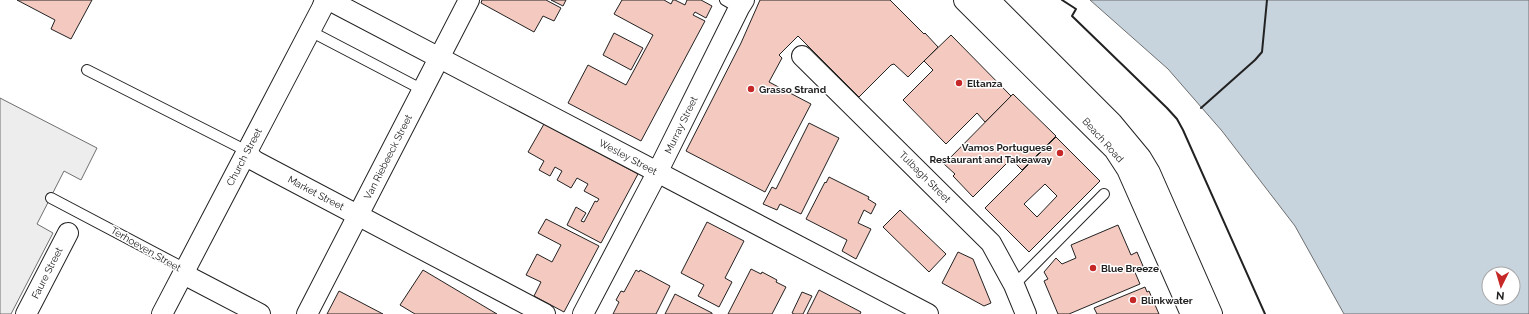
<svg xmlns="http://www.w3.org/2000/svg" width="1529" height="314" font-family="Raleway,sans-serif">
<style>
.parking{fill:#ededed;stroke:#6f6f6f}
.water{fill:#c7d3dd;stroke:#6f6f6f;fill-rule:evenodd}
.building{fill:#f3c9c0;stroke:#222;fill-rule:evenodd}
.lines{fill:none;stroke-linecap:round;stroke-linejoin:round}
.lane-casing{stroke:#222;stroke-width:12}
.street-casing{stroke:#222;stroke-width:22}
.secondary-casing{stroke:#222;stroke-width:24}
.lane{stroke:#fff;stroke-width:10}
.street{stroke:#fff;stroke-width:20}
.secondary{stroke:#fff;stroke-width:22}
.wall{stroke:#222;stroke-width:2}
.poi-dot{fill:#c62828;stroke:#fff;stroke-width:1.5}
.labels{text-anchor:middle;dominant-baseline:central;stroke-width:3;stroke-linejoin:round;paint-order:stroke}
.poi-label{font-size:10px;font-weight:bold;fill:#222;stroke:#fff;text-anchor:start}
.street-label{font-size:10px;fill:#222;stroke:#fff}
</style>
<rect width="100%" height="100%" fill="#fff"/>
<path class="parking" d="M0,98L97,148L81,180L64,171L37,224L53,233L11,314H0Z"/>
<path class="water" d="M1090,0H1529V314H1344L1295,226L1222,131L1168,69ZM1489,274H1513V298H1489Z"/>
<g class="building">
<path d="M17,0H92L71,39L51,29L55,20Z"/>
<path d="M482,0H546L561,8L554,21L543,16L534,32L481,3Z"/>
<path d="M551,0H566L563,6Z"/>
<path d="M622,0H664L671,4L673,0H675L685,5L687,0H701L712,6L706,18L695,12L693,15L705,21L641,141L568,103L588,65L626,85L653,35L614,14Z"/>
<path d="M760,0H890L924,34L925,33L938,47L908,77L894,64L891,65L859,97L798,36L779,55L782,58L769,82L811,104L765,192L686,151L741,43Z"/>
<path d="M614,33L643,48L631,70L603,55Z"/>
<path d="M951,35L1011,96L985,122L977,113L946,144L903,100L933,70L924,61Z"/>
<path d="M1013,94L1056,136L1022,170L1011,159L973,197L953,176L955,174L944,164Z"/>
<path d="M809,123L839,138L801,214L780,204L777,210L763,204L772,187L776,189Z"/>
<path d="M544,124L638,174L601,243L567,225L576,207L586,213L581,221L584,222L595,201L597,202L599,199L584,191L588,184L577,178L571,188L557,180L562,171L555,167L550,176L539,170L544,161L528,152Z"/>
<path d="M1056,137L1100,181L1029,252L985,208ZM1045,184L1057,196L1037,217L1024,204Z"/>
<path d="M829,177L869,197L868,199L876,204L871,214L864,210L858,223L871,229L856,259L842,251L847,240L806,219L825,182L826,183Z"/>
<path d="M900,210L946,254L929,272L883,227Z"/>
<path d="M546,219L599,246L564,312L534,296L541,282L526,275L537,254L552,262L561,245L538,233Z"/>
<path d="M707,222L744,241L725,278L732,282L719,307L698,296L704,285L681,273Z"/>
<path d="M1118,225L1131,255L1137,252L1143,266L1134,270L1140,284L1069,314H1058L1044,281L1048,279L1044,272L1056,258L1062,264L1076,258L1071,245Z"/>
<path d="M958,252L973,259L991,303L984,306L942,283Z"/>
<path d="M751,269L761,274L762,272L777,280L776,282L786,287L772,314H728Z"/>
<path d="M423,270L497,314H415L400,305Z"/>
<path d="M636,270L639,272L640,270L670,286L656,314H613L619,302L616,300L621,291L624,292Z"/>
<path d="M1145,287L1147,292L1149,291L1159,314H1097L1094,308Z"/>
<path d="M819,290L861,312L860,314H807Z"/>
<path d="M339,291L383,314H327Z"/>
<path d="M802,292L812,296L803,314H794L792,313Z"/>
<path d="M675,294L712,313V314H665Z"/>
</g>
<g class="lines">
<g class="lane-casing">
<g id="lane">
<path d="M725,0L739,8"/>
<path d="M310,31L423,90"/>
<path d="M87,70L239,147L246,153"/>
<path d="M51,198L178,265L185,272"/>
<path d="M1014,285L1104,194"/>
</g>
</g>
<g class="street-casing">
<g id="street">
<path d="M329,0L928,314"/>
<path d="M802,56L991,243L1014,285L1026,314"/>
<path d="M246,153L255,161L545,314"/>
<path d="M185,272L191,278L260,314"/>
<path d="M26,314L68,233"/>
<path d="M162,314L322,8L325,0"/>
<path d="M307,314L469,0"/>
<path d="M583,314L657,173L739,8L744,0"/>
</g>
</g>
<g class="secondary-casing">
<g id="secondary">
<path d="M965,0L1115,149L1128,169L1192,314"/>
<path d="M988,0L1111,123L1140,158L1149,173L1211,314"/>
</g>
</g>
<use href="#lane" class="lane"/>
<use href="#street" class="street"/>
<use href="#secondary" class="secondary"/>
<g class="wall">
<path d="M1062,0L1076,9L1072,16L1167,108L1177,119L1183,130L1265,314"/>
<path d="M1201,108L1255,60L1262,52L1267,0"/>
</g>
</g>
<g class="poi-dot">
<circle cx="959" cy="83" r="4"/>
<circle cx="751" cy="89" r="4"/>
<circle cx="1060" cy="153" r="4"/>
<circle cx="1093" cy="268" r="4"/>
<circle cx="1133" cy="300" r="4"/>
</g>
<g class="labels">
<g class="poi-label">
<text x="967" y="83">Eltanza</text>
<text x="759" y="89">Grasso Strand</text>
<text x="1052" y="147" text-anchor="end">Vamos Portuguese<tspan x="1052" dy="12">Restaurant and Takeaway</tspan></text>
<text x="1101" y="268">Blue Breeze</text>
<text x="1141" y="300">Blinkwater</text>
</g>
<g class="street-label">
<text transform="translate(681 125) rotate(-64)">Murray Street</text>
<text transform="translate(1103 140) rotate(48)">Beach Road</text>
<text transform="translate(244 157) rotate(-62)">Church Street</text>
<text transform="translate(388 157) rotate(-63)">Van Riebeeck Street</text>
<text transform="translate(628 157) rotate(28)">Wesley Street</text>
<text transform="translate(925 177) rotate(45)">Tulbagh Street</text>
<text transform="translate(316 193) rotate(28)">Market Street</text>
<text transform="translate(146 249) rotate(30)">Terhoeven Street</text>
<text transform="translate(47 273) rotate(-63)">Faure Street</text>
</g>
</g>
<g transform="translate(1501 286) rotate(185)"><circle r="19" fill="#ffffff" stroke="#a7a7a7"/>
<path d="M0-3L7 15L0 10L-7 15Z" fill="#c62828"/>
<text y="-6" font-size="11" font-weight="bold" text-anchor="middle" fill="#222222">N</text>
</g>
</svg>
